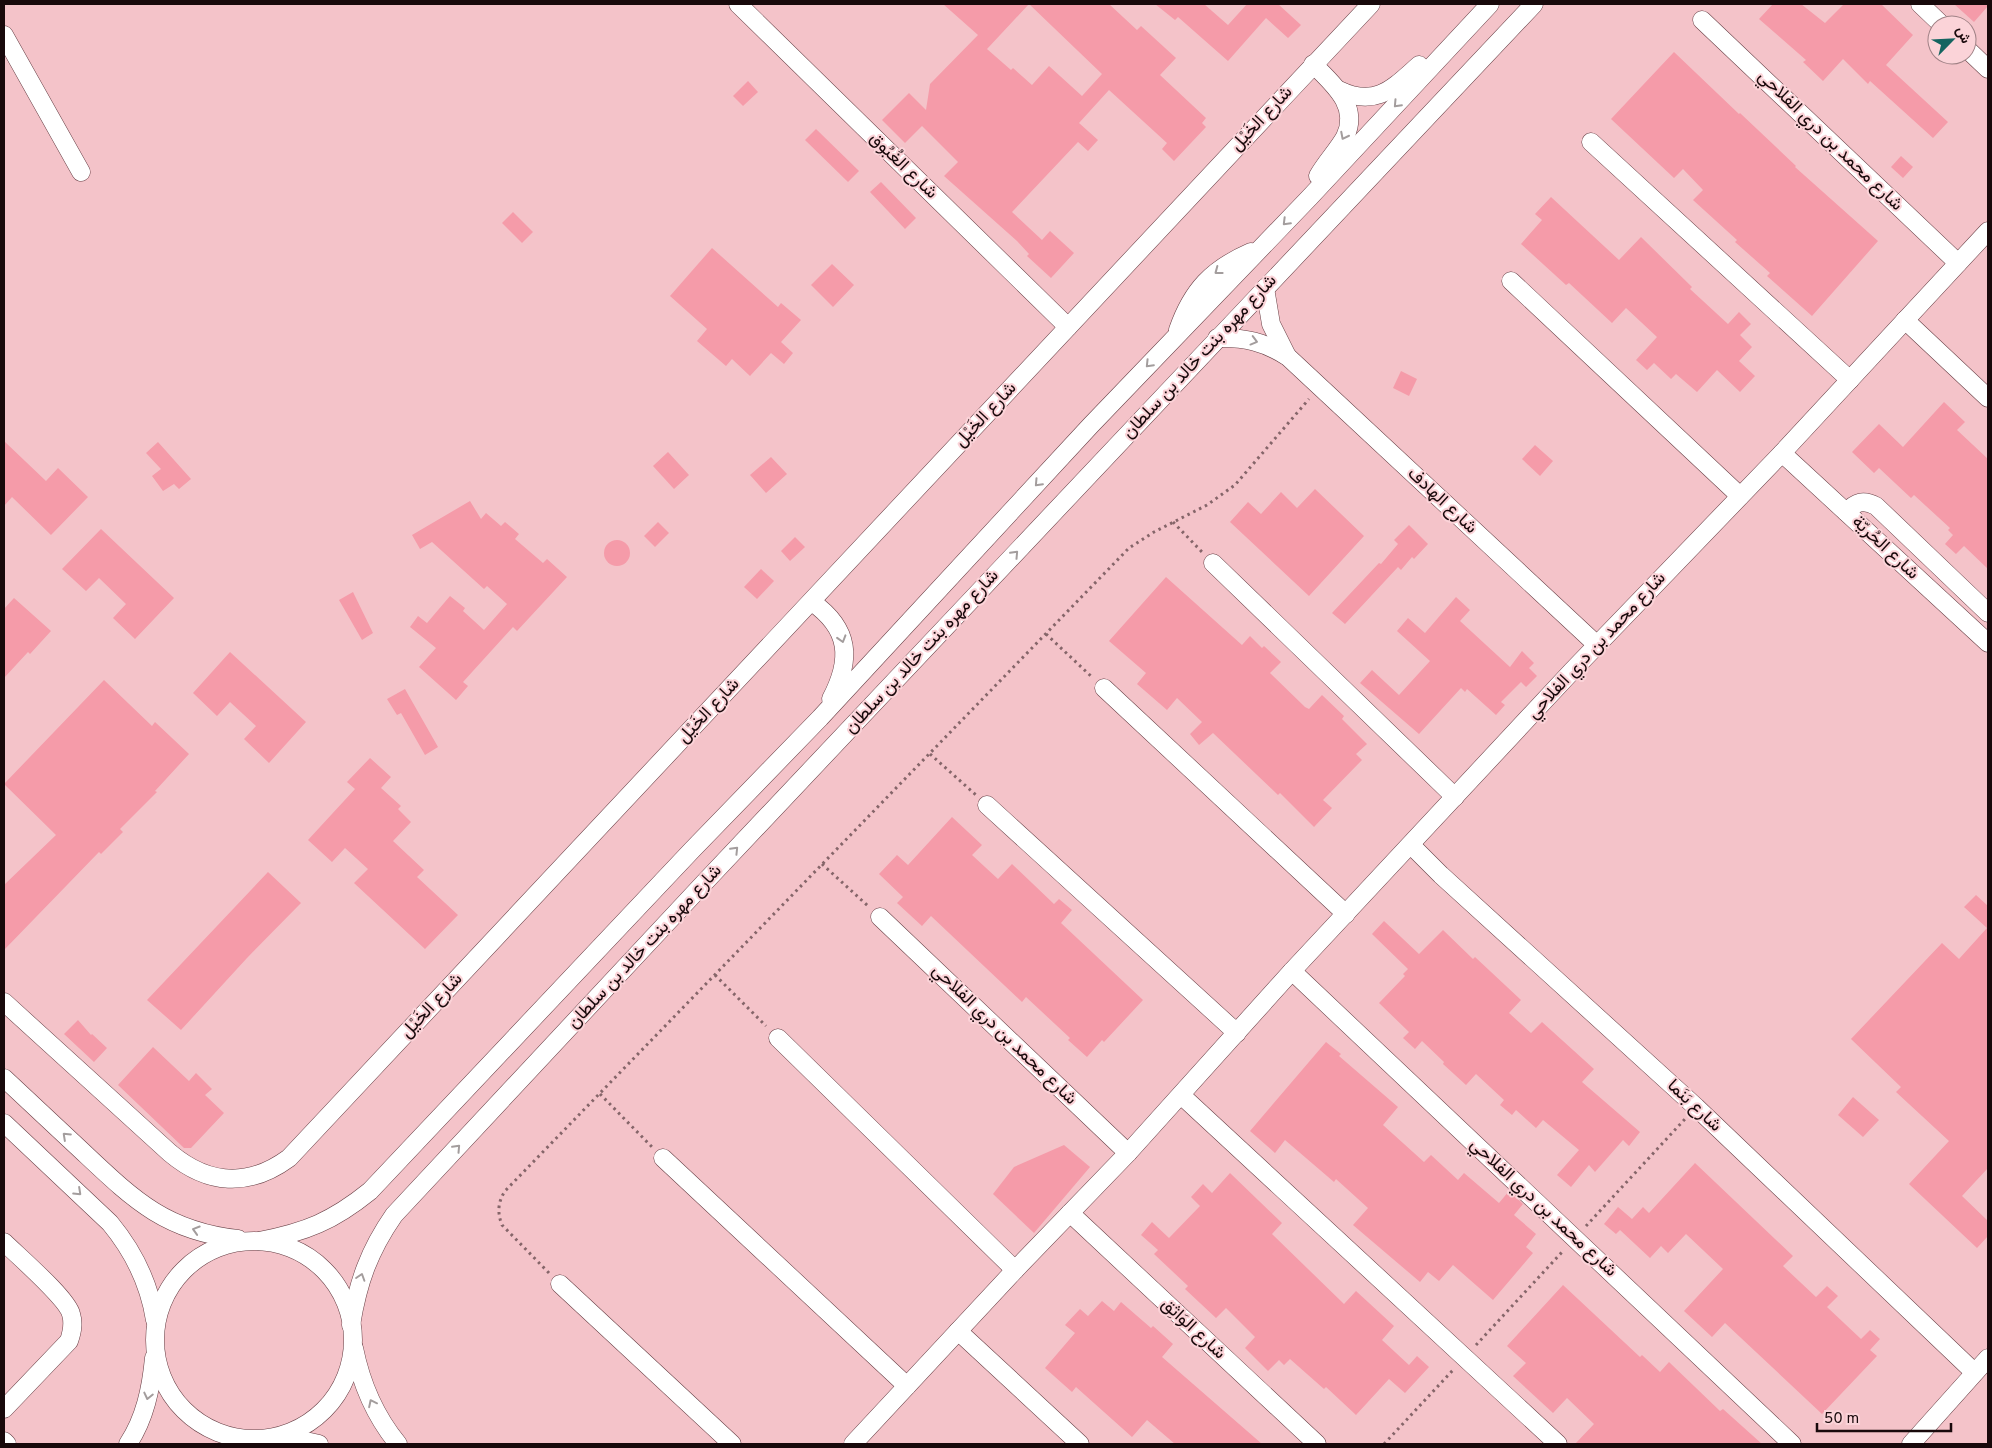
<svg xmlns="http://www.w3.org/2000/svg" width="1992" height="1448" font-family="Overpass,Vazirmatn,sans-serif">
<style>
.building{fill:#f59ba9}
.lines{fill:none;stroke-linecap:round;stroke-linejoin:round}
.minor-casing{stroke:#673f45;stroke-width:19}
.path{stroke:#856569;stroke-width:3;stroke-dasharray:2.5 4;stroke-linecap:butt}
.minor{stroke:#fff;stroke-width:18}
.oneway{stroke:#a39d9d}
.labels{text-anchor:middle;dominant-baseline:central;stroke-width:4;stroke-linejoin:round;paint-order:stroke}
.street-label{font-size:18px;fill:#18090b;stroke:#fbd3d8}
</style>
<rect width="100%" height="100%" fill="#f4c3c9"/>
<g class="building">
<path d="M943,4H1029L987,49L1011,70L1013,68L1032,85L1049,66L1082,96L1102,74L1029,4H1109L1137,30L1141,26L1176,58L1160,75L1206,118L1202,123L1206,127L1174,161L1162,149L1167,143L1109,90L1079,123L1098,140L1088,151L1078,142L1012,212L1042,240L1050,231L1074,253L1051,278L1027,256L1029,254L1017,241L944,176L958,162L922,126L905,143L882,120L909,93L926,110L930,84L978,35Z"/>
<path d="M1155,4H1204L1228,25L1247,4H1278L1301,25L1288,38L1266,18L1228,61L1178,17L1175,20Z"/>
<path d="M1773,4H1801L1825,23L1844,4H1881L1913,35L1886,65L1948,122L1933,138L1870,81L1868,84L1843,59L1823,81L1803,62L1806,60L1759,19Z"/>
<path d="M1954,4H1988V6L1974,22Z"/>
<path d="M1674,52L1739,114L1740,113L1796,166L1795,167L1878,241L1812,316L1767,276L1770,273L1735,242L1737,240L1693,200L1703,190L1683,169L1674,178L1611,119Z"/>
<path d="M748,81L758,92L743,106L733,96Z"/>
<path d="M816,129L859,171L848,182L805,140Z"/>
<path d="M1901,156L1913,167L1903,178L1891,167Z"/>
<path d="M881,182L916,218L905,229L870,192Z"/>
<path d="M1551,197L1619,260L1641,237L1692,287L1690,289L1728,324L1739,312L1751,324L1740,335L1752,347L1739,361L1755,376L1740,392L1717,370L1697,392L1676,374L1671,379L1654,363L1647,370L1636,360L1657,337L1626,308L1612,323L1569,283L1566,285L1521,244L1542,220L1535,214Z"/>
<path d="M513,212L533,232L522,243L502,223Z"/>
<path d="M712,248L778,307L781,303L801,320L781,342L793,353L784,364L771,353L750,376L732,359L726,366L697,341L707,329L670,296Z"/>
<path d="M832,264L854,285L833,307L811,285Z"/>
<path d="M1401,371L1417,379L1409,396L1393,388Z"/>
<path d="M1944,402L1965,422L1957,430L1988,459V569L1964,546L1956,554L1945,544L1953,535L1948,530L1950,528L1914,495L1911,498L1879,468L1874,473L1852,452L1879,424L1903,447Z"/>
<path d="M4,441L46,481L58,468L88,497L51,535L12,497L4,506Z"/>
<path d="M158,442L191,479L179,489L174,484L163,491L152,476L161,469L146,453Z"/>
<path d="M1535,445L1553,461L1540,476L1522,459Z"/>
<path d="M668,452L689,475L674,489L653,466Z"/>
<path d="M771,457L787,474L766,493L750,475Z"/>
<path d="M1315,489L1364,536L1309,596L1230,522L1248,502L1261,514L1281,492L1297,508Z"/>
<path d="M470,501L481,519L486,513L501,526L505,522L519,534L515,539L543,563L547,559L567,577L517,631L513,627L463,682L468,686L456,700L419,667L436,648L410,627L418,616L427,623L450,596L465,608L463,611L484,630L507,604L487,586L484,589L432,542L420,549L412,535Z"/>
<path d="M658,522L669,533L655,547L644,536Z"/>
<path d="M1409,525L1428,544L1414,559L1412,557L1401,570L1398,567L1345,624L1332,613L1379,563L1381,564L1398,544L1394,540Z"/>
<path d="M101,529L174,598L135,639L113,618L126,604L99,578L86,591L62,569Z"/>
<path d="M795,537L805,547L790,561L781,551Z"/>
<circle cx="617" cy="553" r="13"/>
<path d="M761,569L774,581L757,599L744,587Z"/>
<path d="M1166,577L1242,645L1250,636L1262,648L1264,646L1281,662L1270,673L1305,707L1309,709L1322,695L1344,716L1342,719L1367,744L1356,754L1362,760L1323,800L1332,808L1314,827L1280,793L1278,795L1213,733L1199,745L1190,734L1202,722L1177,698L1167,710L1137,684L1146,673L1109,641Z"/>
<path d="M353,592L373,633L362,640L339,600Z"/>
<path d="M1456,597L1470,610L1460,621L1510,667L1522,651L1534,663L1529,668L1537,676L1526,687L1521,682L1501,702L1505,705L1496,715L1467,689L1465,692L1461,688L1419,734L1360,683L1372,670L1399,695L1430,661L1397,631L1408,618L1425,633Z"/>
<path d="M14,598L51,631L30,654L28,652L4,678V609Z"/>
<path d="M230,652L306,722L269,763L244,739L256,726L230,702L217,716L193,693Z"/>
<path d="M104,680L152,726L155,722L189,754L155,791L157,792L120,829L123,832L101,854L99,852L4,950V885L56,835L4,784Z"/>
<path d="M405,689L438,747L425,755L401,713L397,715L387,699Z"/>
<path d="M370,758L391,777L381,788L401,806L398,809L411,822L393,841L424,870L417,877L458,915L425,949L354,883L368,869L345,848L332,862L308,840L355,789L347,782Z"/>
<path d="M952,817L982,845L972,855L998,879L1012,864L1054,904L1059,899L1072,910L1061,923L1143,1000L1104,1042L1102,1040L1087,1057L1068,1040L1070,1038L1026,997L1022,1002L931,916L922,926L897,903L903,897L879,874L897,855L908,865Z"/>
<path d="M268,872L301,903L247,958L181,1030L147,1000Z"/>
<path d="M1976,895L1988,906V1168L1962,1196L1988,1221V1236L1977,1248L1909,1184L1949,1141L1896,1092L1901,1087L1851,1039L1942,943L1959,959L1987,928L1964,907Z"/>
<path d="M1384,921L1419,954L1443,930L1473,959L1475,957L1521,1000L1509,1013L1531,1033L1542,1022L1594,1069L1582,1082L1640,1132L1629,1146L1623,1140L1595,1172L1589,1165L1571,1187L1557,1175L1579,1150L1543,1120L1536,1128L1516,1110L1512,1115L1500,1105L1504,1100L1476,1074L1466,1085L1443,1064L1444,1062L1422,1041L1415,1049L1403,1038L1409,1032L1379,1003L1405,976L1403,974L1408,969L1372,934Z"/>
<path d="M78,1020L91,1035L92,1034L107,1048L94,1062L64,1034Z"/>
<path d="M1326,1042L1341,1054L1339,1056L1398,1107L1383,1125L1424,1162L1431,1155L1458,1180L1464,1173L1499,1203L1509,1191L1523,1204L1514,1215L1536,1234L1526,1247L1533,1253L1493,1300L1453,1265L1439,1281L1428,1272L1420,1282L1353,1225L1368,1208L1336,1179L1334,1182L1285,1140L1275,1153L1250,1131Z"/>
<path d="M153,1047L189,1081L196,1073L212,1089L205,1095L224,1113L191,1148H184L118,1085Z"/>
<path d="M1853,1097L1879,1120L1863,1137L1838,1115Z"/>
<path d="M1064,1145L1090,1167L1034,1233L993,1194L1014,1167Z"/>
<path d="M1695,1163L1793,1256L1783,1266L1816,1297L1827,1286L1838,1296L1827,1307L1861,1339L1870,1330L1880,1339L1870,1350L1877,1356L1822,1414L1725,1323L1712,1337L1684,1311L1723,1269L1686,1234L1668,1253L1661,1246L1650,1258L1620,1230L1616,1234L1604,1224L1618,1207L1632,1219L1643,1207L1649,1213Z"/>
<path d="M1230,1173L1282,1223L1272,1234L1344,1304L1356,1291L1394,1326L1382,1340L1409,1365L1417,1356L1429,1367L1405,1393L1389,1379L1356,1415L1326,1387L1324,1389L1290,1359L1284,1365L1279,1360L1268,1371L1245,1348L1255,1337L1226,1308L1216,1318L1185,1289L1188,1286L1154,1254L1158,1250L1141,1235L1152,1222L1169,1238L1200,1206L1191,1197L1203,1184L1212,1193Z"/>
<path d="M1563,1285L1640,1357L1642,1355L1660,1372L1669,1362L1720,1411L1723,1409L1762,1444H1575L1594,1424L1567,1398L1553,1413L1513,1376L1526,1363L1507,1346Z"/>
<path d="M1102,1301L1114,1311L1121,1302L1151,1328L1153,1326L1173,1344L1162,1357L1262,1444H1175L1147,1420L1132,1437L1076,1387L1072,1392L1045,1368L1075,1333L1065,1325L1080,1309L1088,1316Z"/>
</g>
<g class="lines">
<g class="minor-casing">
<g id="minor">
<path d="M738,4L1068,327"/>
<path d="M1920,4L1942,25"/>
<path d="M1702,20L1958,263"/>
<path d="M4,35L81,172"/>
<path d="M1967,49L1988,69"/>
<path d="M1313,64C1333,84 1360,106 1345,137C1337,151 1326,162 1318,176"/>
<path d="M1339,90C1376,108 1393,88 1419,65"/>
<path d="M1591,142L1850,380"/>
<path d="M1511,281L1740,496"/>
<path d="M1265,288L1271,324L1287,356"/>
<path d="M1905,320L1988,398"/>
<path d="M1178,330C1192,290 1212,269 1251,252"/>
<path d="M1217,338C1244,337 1265,342 1288,357L1597,645"/>
<path d="M1782,453L1988,643"/>
<path d="M1846,512C1856,502 1863,499 1876,506L1988,613"/>
<path d="M1213,563L1455,797"/>
<path d="M812,602C850,629 852,659 831,699"/>
<path d="M1104,688L1346,914"/>
<path d="M987,805L1237,1033"/>
<path d="M1411,845L1441,875L1696,1107L1974,1372"/>
<path d="M880,917L1128,1153"/>
<path d="M1292,971L1792,1444"/>
<path d="M4,1002L170,1153C208,1185 248,1188 289,1158L1371,4"/>
<path d="M778,1038L1015,1270"/>
<path d="M4,1078C30,1102 56,1127 82,1151C133,1199 165,1231 238,1239"/>
<path d="M1181,1095L1558,1444"/>
<path d="M4,1123L110,1223C134,1252 149,1282 155,1320"/>
<path d="M663,1158L907,1386"/>
<path d="M1070,1213L1317,1444"/>
<path d="M259,1241C306,1232 333,1221 370,1191L692,850L820,718L1091,425L1310,197L1490,4"/>
<circle cx="254" cy="1340" r="99"/>
<path d="M4,1242C18,1256 67,1298 71,1314C74,1324 72,1332 69,1341L4,1409"/>
<path d="M560,1284L732,1444"/>
<path d="M351,1325C358,1282 369,1251 394,1215L704,883L1534,4"/>
<path d="M958,1331L1080,1444"/>
<path d="M354,1348C361,1383 375,1416 398,1444"/>
<path d="M279,1437L301,1440L319,1444"/>
<path d="M4,1441L7,1444"/>
<path d="M128,1444C145,1418 151,1389 154,1358"/>
<path d="M853,1444L1015,1270L1128,1153L1292,971L1572,671L1782,453L1988,231"/>
<path d="M1911,1444L1988,1358"/>
</g>
</g>
<g class="path">
<path d="M1173,522L1202,552"/>
<path d="M1046,634L1093,678"/>
<path d="M930,754L976,795"/>
<path d="M822,864L868,906"/>
<path d="M715,975L766,1026"/>
<path d="M600,1094L652,1147"/>
<path d="M1586,1226L1685,1119"/>
<path d="M549,1273L502,1225C497,1212 498,1202 505,1191L1129,548L1154,532L1207,505L1235,485L1309,399"/>
<path d="M1476,1345L1563,1251"/>
<path d="M1384,1444L1453,1370"/>
</g>
<use href="#minor" class="minor"/>
</g>
<defs><path id="oneway-chevron" d="M-2-3.5L2.5 0L-2 3.5" fill="none" stroke-width="1.6" stroke-linecap="round" stroke-linejoin="round" transform="scale(1.25)"/></defs>
<g class="oneway">
<use href="#oneway-chevron" transform="translate(1397 104) rotate(133)"/>
<use href="#oneway-chevron" transform="translate(1344 136) rotate(117)"/>
<use href="#oneway-chevron" transform="translate(1286 222) rotate(135)"/>
<use href="#oneway-chevron" transform="translate(1218 271) rotate(143)"/>
<use href="#oneway-chevron" transform="translate(1254 341) rotate(15)"/>
<use href="#oneway-chevron" transform="translate(1149 364) rotate(134)"/>
<use href="#oneway-chevron" transform="translate(1038 483) rotate(133)"/>
<use href="#oneway-chevron" transform="translate(1015 554) rotate(-47)"/>
<use href="#oneway-chevron" transform="translate(842 639) rotate(73)"/>
<use href="#oneway-chevron" transform="translate(735 850) rotate(-46)"/>
<use href="#oneway-chevron" transform="translate(66 1136) rotate(-137)"/>
<use href="#oneway-chevron" transform="translate(457 1148) rotate(-47)"/>
<use href="#oneway-chevron" transform="translate(78 1192) rotate(43)"/>
<use href="#oneway-chevron" transform="translate(196 1230) rotate(-163)"/>
<use href="#oneway-chevron" transform="translate(361 1277) rotate(-72)"/>
<use href="#oneway-chevron" transform="translate(148 1396) rotate(103)"/>
<use href="#oneway-chevron" transform="translate(372 1403) rotate(-116)"/>
</g>
<g class="labels">
<g class="street-label">
<text transform="translate(1262 119) rotate(-47)">شارع الخَيْل</text>
<text transform="translate(1830 141) rotate(44)">شارع محمد بن دري الفلاحي</text>
<text transform="translate(903 166) rotate(44)">شارع الغُبُوق</text>
<text transform="translate(1200 357) rotate(-47)">شارع مهره بنت خالد بن سلطان</text>
<text transform="translate(986 415) rotate(-47)">شارع الخَيْل</text>
<text transform="translate(1442 501) rotate(43)">شارع الهادف</text>
<text transform="translate(1885 548) rotate(43)">شارع الحُريّة</text>
<text transform="translate(1597 646) rotate(-47)">شارع محمد بن دري الفلاحي</text>
<text transform="translate(922 652) rotate(-47)">شارع مهره بنت خالد بن سلطان</text>
<text transform="translate(709 711) rotate(-47)">شارع الخَيْل</text>
<text transform="translate(645 947) rotate(-47)">شارع مهره بنت خالد بن سلطان</text>
<text transform="translate(432 1006) rotate(-47)">شارع الخَيْل</text>
<text transform="translate(1004 1035) rotate(44)">شارع محمد بن دري الفلاحي</text>
<text transform="translate(1694 1106) rotate(43)">شارع بَنَما</text>
<text transform="translate(1543 1208) rotate(43)">شارع محمد بن دري الفلاحي</text>
<text transform="translate(1193 1329) rotate(43)">شارع الوَاثِق</text>
</g>
</g>
<rect width="1992" height="1448" fill="none" stroke="#18090b" stroke-width="10"/>
<g transform="translate(1952 40) rotate(66)"><circle r="24" fill="#fbd3d8" stroke="#a08286"/>
<path d="M0-4L9 19L0 12L-9 19Z" fill="#156460"/>
<text y="-8" font-size="14" font-weight="bold" text-anchor="middle" fill="#18090b">ش</text>
</g>
<path d="M1817 1423v8h134v-8" fill="none" stroke="#18090b" stroke-width="2.5"/>
<text x="1824" y="1423" font-size="15" fill="#18090b" stroke="#fbd3d8" stroke-width="4" paint-order="stroke">50 m</text>
</svg>
